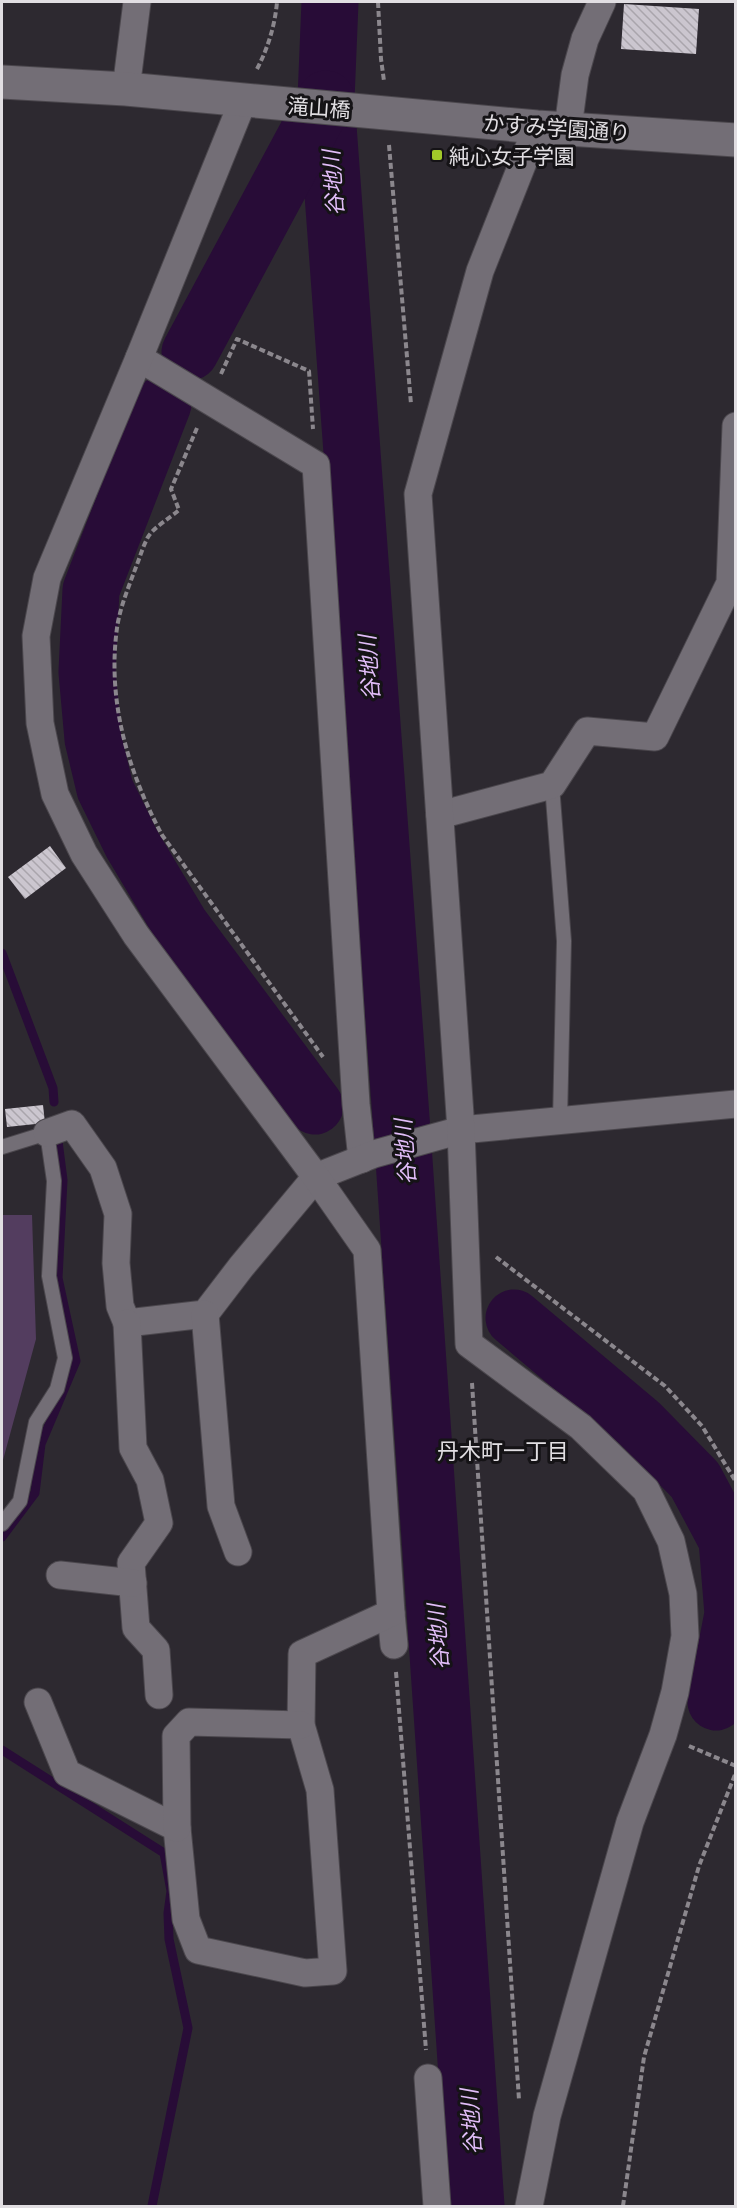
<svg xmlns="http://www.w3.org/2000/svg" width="737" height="2208" font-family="Barlow,'Noto Sans JP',sans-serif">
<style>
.green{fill:#533d5f}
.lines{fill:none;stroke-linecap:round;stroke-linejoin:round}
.stream{stroke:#280c37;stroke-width:9}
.river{stroke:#280c37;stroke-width:57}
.building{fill:url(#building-back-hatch)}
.service-casing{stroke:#4b474d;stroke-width:16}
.minor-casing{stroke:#4b474d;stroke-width:29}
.tertiary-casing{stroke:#4b474d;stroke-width:35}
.path{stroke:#8b878d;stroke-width:4;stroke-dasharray:6 3;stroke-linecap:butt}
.service{stroke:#736e76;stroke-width:14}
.minor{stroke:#736e76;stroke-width:27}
.tertiary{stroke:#736e76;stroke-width:33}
.poi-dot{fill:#a2c929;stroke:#151316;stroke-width:2}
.labels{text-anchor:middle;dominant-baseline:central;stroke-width:6;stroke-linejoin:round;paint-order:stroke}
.street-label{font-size:21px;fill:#e1dee2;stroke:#151316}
.poi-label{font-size:21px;fill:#e1dee2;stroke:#151316;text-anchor:start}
.water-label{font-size:22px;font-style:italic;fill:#e1bdf8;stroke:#151316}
.neighbourhood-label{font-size:22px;fill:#e1dee2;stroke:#151316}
</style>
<defs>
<pattern id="building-back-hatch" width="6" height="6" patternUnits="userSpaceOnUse" patternTransform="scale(1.5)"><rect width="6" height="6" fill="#cbc6cf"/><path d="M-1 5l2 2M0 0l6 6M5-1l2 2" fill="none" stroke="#a9a5ac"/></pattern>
</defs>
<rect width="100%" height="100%" fill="#2d2930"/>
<path class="green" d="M2,1215H32L36,1339L3,1460H2Z"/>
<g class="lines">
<g class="stream">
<path d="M2,953L53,1088L54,1102"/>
<path d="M2,1537L35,1493L41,1444L76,1361L58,1278L63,1180L58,1141"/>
<path d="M2,1750L164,1853L171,1891L168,1913L169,1939L188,2028L152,2206"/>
</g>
<g class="river">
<path d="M330,2L326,99L402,1131L476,2206"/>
<path d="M190,352L326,99"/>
<path d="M163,404L91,590L87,672L93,739L105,789L132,844L181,926L315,1106"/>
<path d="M514,1318L639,1423L695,1480L727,1540L733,1614L716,1702"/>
</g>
</g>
<g class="building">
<path d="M624,4L699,9L696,54L621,49Z"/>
<path d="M50,846L66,868L25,899L8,877Z"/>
<path d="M43,1105L45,1123L7,1127L5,1109Z"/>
</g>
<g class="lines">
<g class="service-casing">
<g id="service">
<path d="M552,785L564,941L560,1121"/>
<path d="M2,1147L47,1133L54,1181L49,1276L65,1358L57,1389L36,1422L20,1501L2,1524"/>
</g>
</g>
<g class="minor-casing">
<g id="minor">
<path d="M126,89L137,2"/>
<path d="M568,128L575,75L585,39L602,2"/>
<path d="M139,358L316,465L356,1104L362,1159"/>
<path d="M440,815L552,785L587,731L655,737L730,583L736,426"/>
<path d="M47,1133L72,1124L103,1168L118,1214L116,1263L120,1306L127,1323L205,1314L241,1267L316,1177L374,1154L461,1130L736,1104"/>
<path d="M205,1314L221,1506L238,1552"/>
<path d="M127,1323L133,1448L150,1480L159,1523L131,1563L136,1628L156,1650L159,1695"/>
<path d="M60,1575L133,1583"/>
<path d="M391,1613L394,1645"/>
<path d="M38,1702L67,1773L177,1828L186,1919L198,1950L305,1973L333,1971L320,1790L301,1725L302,1654L391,1613L367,1250L316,1177L136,935L84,854L55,794L40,723L36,636L47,578L139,358L243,101"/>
<path d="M177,1828L176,1736L189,1722L301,1725"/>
<path d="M428,2078L437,2206"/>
<path d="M529,2206L547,2116L630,1822L663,1735L675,1692L685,1636L683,1594L671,1541L646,1490L581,1427L469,1344L461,1130L418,494L480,271L537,127"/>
</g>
</g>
<g class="tertiary-casing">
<path id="tertiary" d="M2,82L126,89L537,127L736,140"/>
</g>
<g class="path">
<path d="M378,2L381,59L384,81"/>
<path d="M257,69C268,48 275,25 277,2"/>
<path d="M389,145L411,404"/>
<path d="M221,374L237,339L309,371L313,429"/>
<path d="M197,428L171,489L179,510C170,518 154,527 148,537C143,546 140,557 136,567C129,586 120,607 117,628C107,702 128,771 162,835L323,1057"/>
<path d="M496,1257L665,1386L702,1426L736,1482"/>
<path d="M472,1383L519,2100"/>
<path d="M396,1672L426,2050"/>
<path d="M689,1746L736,1766"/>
<path d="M623,2206L644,2057L699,1866L736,1772"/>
</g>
<use href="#service" class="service"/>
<use href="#minor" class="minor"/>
<use href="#tertiary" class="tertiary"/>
</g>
<rect class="poi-dot" x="431" y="149" width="12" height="12" rx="3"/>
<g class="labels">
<g class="street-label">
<text transform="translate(319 107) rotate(4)">滝山橋</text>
<text transform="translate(557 127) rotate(4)">かすみ学園通り</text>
</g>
<g class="poi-label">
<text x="449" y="155">純心女子学園</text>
</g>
<g class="water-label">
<text transform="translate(332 183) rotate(-94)">谷地川</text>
<text transform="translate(368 668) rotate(-94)">谷地川</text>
<text transform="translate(404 1152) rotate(-94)">谷地川</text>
<text transform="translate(437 1637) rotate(-94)">谷地川</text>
<text transform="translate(470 2122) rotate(-94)">谷地川</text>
</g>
<g class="neighbourhood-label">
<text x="503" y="1450">丹木町一丁目</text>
</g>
</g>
<rect width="737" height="2208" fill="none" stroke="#e1dee2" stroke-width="6"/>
</svg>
